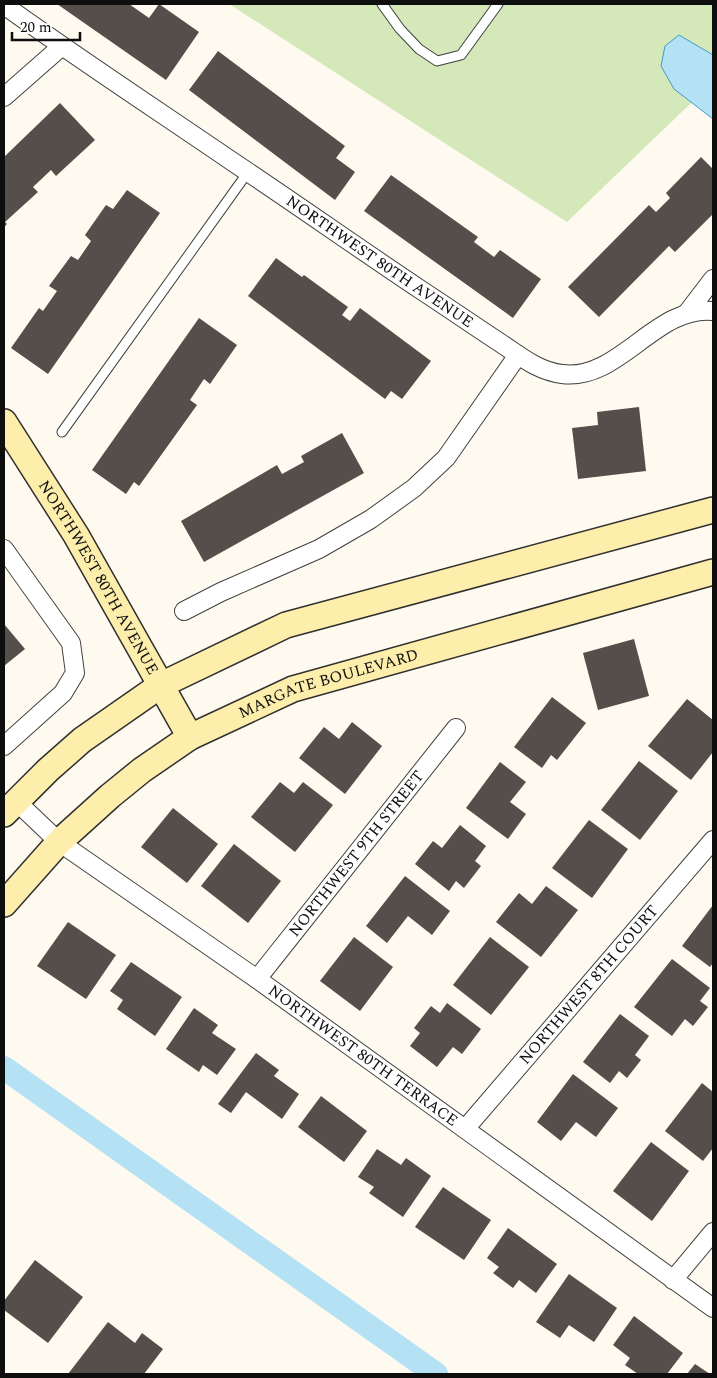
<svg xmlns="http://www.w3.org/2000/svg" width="717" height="1378" font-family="Spectral,serif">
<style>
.green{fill:#d5e8b9}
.water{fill:#b5e1f5;stroke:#3e9cca}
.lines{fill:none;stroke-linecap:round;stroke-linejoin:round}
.canal{stroke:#b5e1f5;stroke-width:24}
.building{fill:#564e4a}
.lane-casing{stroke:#414141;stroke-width:11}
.street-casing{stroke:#414141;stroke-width:20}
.secondary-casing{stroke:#303030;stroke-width:28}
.lane{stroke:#fff;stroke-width:9}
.street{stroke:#fff;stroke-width:18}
.secondary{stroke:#fdeeac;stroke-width:25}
.labels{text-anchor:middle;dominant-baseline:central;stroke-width:5;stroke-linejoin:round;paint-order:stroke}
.street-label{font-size:16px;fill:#0e0e0e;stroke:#fff}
</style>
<rect width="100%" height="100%" fill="#fffaef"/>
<path class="green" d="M229,4H713V82L567,222Z"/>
<path class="water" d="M679,35L713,55V119L674,89L661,66L665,46Z"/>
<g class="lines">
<path class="canal" d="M4,1068L436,1374"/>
</g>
<g class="building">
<path d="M57,4H129L149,18L159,4L199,32L166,80Z"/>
<path d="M218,51L345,146L336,158L355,172L335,200L189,90Z"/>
<path d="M60,103L95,140L56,176L51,170L33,187L38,192L5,222L7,224L4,227V157Z"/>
<path d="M701,157L713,169V214L675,252L669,246L599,317L568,287L649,205L656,212L670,198L666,193Z"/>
<path d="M391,175L478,237L474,242L494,257L500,250L541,279L513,318L364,211Z"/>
<path d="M127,190L160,213L48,374L11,348L39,308L43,311L57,291L49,286L71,256L78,260L91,241L85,235L106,205L113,209Z"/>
<path d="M276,258L302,277L304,275L348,307L342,315L350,321L360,308L431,361L402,399L391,391L385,399L248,296Z"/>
<path d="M199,318L237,345L210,384L204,379L190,400L197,405L139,486L134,482L126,494L92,470Z"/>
<path d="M639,407L646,471L578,479L572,428L598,425L597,412Z"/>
<path d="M342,433L364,473L204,562L181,521L277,465L282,474L304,462L301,456Z"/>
<path d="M4,624L25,649L4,666Z"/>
<path d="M634,639L649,696L598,710L583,653Z"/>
<path d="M552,697L586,723L557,760L551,755L542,768L514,747Z"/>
<path d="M687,699L713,720V752L691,780L648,746Z"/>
<path d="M352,722L382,746L345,794L299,758L324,727L339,739Z"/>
<path d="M639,761L678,791L640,840L601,810Z"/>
<path d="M500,762L526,782L510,802L526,814L508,839L466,808Z"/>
<path d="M280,782L294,793L303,782L333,805L295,852L251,817Z"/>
<path d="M173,808L218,844L187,883L141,847Z"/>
<path d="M589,820L628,849L592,898L552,868Z"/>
<path d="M460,825L486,846L475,861L481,866L464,888L456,881L449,891L415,864L433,841L442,848Z"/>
<path d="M234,844L281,881L248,923L201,886Z"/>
<path d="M405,876L450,911L432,935L408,916L387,943L366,926Z"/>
<path d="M546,886L578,910L541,957L496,922L519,893L532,904Z"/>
<path d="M713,905V963L710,967L682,946Z"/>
<path d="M68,922L116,955L86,999L37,966Z"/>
<path d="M354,937L393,967L360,1011L320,981Z"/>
<path d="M490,937L529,967L491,1015L453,985Z"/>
<path d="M672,959L710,988L700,1001L708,1007L693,1026L685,1019L672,1036L634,1007Z"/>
<path d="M131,962L182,997L155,1036L117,1009L123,1000L110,991Z"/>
<path d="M447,1003L481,1029L462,1054L453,1047L437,1067L410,1046L420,1033L414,1028L431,1006L440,1013Z"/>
<path d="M194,1008L218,1025L212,1033L236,1049L217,1075L203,1065L199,1072L166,1049Z"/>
<path d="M620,1014L649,1036L635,1055L641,1060L627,1078L619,1071L610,1083L583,1062Z"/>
<path d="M256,1053L279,1070L274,1076L299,1094L282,1119L246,1092L231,1113L218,1104Z"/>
<path d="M573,1074L618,1108L596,1137L576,1122L561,1141L537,1122Z"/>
<path d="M702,1083L713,1092V1148L703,1161L665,1131Z"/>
<path d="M321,1096L367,1131L344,1162L298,1127Z"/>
<path d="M651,1142L689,1171L652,1221L613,1191Z"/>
<path d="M377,1149L401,1165L406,1158L431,1176L403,1217L369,1193L374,1187L358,1177Z"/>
<path d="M443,1187L491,1220L464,1260L415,1227Z"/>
<path d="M508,1228L557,1264L536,1293L519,1280L513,1288L493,1273L499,1267L487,1258Z"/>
<path d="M35,1260L83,1297L48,1343L4,1310V1301Z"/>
<path d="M569,1274L617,1308L594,1342L569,1325L560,1338L536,1322Z"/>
<path d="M634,1316L683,1353L667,1374L650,1373L638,1374L625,1365L630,1358L613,1345Z"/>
<path d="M108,1322L135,1343L142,1333L163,1349L144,1374H68Z"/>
<path d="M695,1364L710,1374H687Z"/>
</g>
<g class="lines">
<g class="lane-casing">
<g id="lane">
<path d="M382,4L400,29L419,49L437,61L461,55L498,4"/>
<path d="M62,432L248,172"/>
</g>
</g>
<g class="street-casing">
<g id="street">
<path id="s1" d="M4,5C79,59 157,110 233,162C296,204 358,248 421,290C447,307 473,325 499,342C519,355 537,371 562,374C618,382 656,305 713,311"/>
<path d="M4,97L62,46"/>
<path d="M687,313L713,279"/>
<path d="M4,549L71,643L75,673L63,693L4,746"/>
<path d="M184,611L221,592L319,549L371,519L414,488L446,458L518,355"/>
<path id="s2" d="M16,801L59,842L257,979L713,1308"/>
<path id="s3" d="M257,979L456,728"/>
<path id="s4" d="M465,1129L713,840"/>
<path d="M673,1280L713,1232"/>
</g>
</g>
<g class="secondary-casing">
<g id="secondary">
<path id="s5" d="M4,422L76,535L190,737"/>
<path d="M4,814L48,770L82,740L161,685L286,625L713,510"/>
<path id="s6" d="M4,904L59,842L110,796L142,770L190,737L293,689L713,572"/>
</g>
</g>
<use href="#lane" class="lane"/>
<use href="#street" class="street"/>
<use href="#secondary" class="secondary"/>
</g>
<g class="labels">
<g class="street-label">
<text stroke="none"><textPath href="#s1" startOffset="455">NORTHWEST 80TH AVENUE</textPath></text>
<text stroke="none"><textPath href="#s5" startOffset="182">NORTHWEST 80TH AVENUE</textPath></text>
<text stroke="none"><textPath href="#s6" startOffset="400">MARGATE BOULEVARD</textPath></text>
<text stroke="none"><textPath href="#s3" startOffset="160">NORTHWEST 9TH STREET</textPath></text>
<text stroke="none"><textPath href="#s4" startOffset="190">NORTHWEST 8TH COURT</textPath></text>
<text stroke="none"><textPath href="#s2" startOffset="431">NORTHWEST 80TH TERRACE</textPath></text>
</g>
</g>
<rect width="717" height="1378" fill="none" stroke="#0e0e0e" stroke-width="10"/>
<path d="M12 32v8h68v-8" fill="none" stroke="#0e0e0e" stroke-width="2.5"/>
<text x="20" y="32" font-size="15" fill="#0e0e0e" stroke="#ffffff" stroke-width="4" paint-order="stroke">20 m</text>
</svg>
